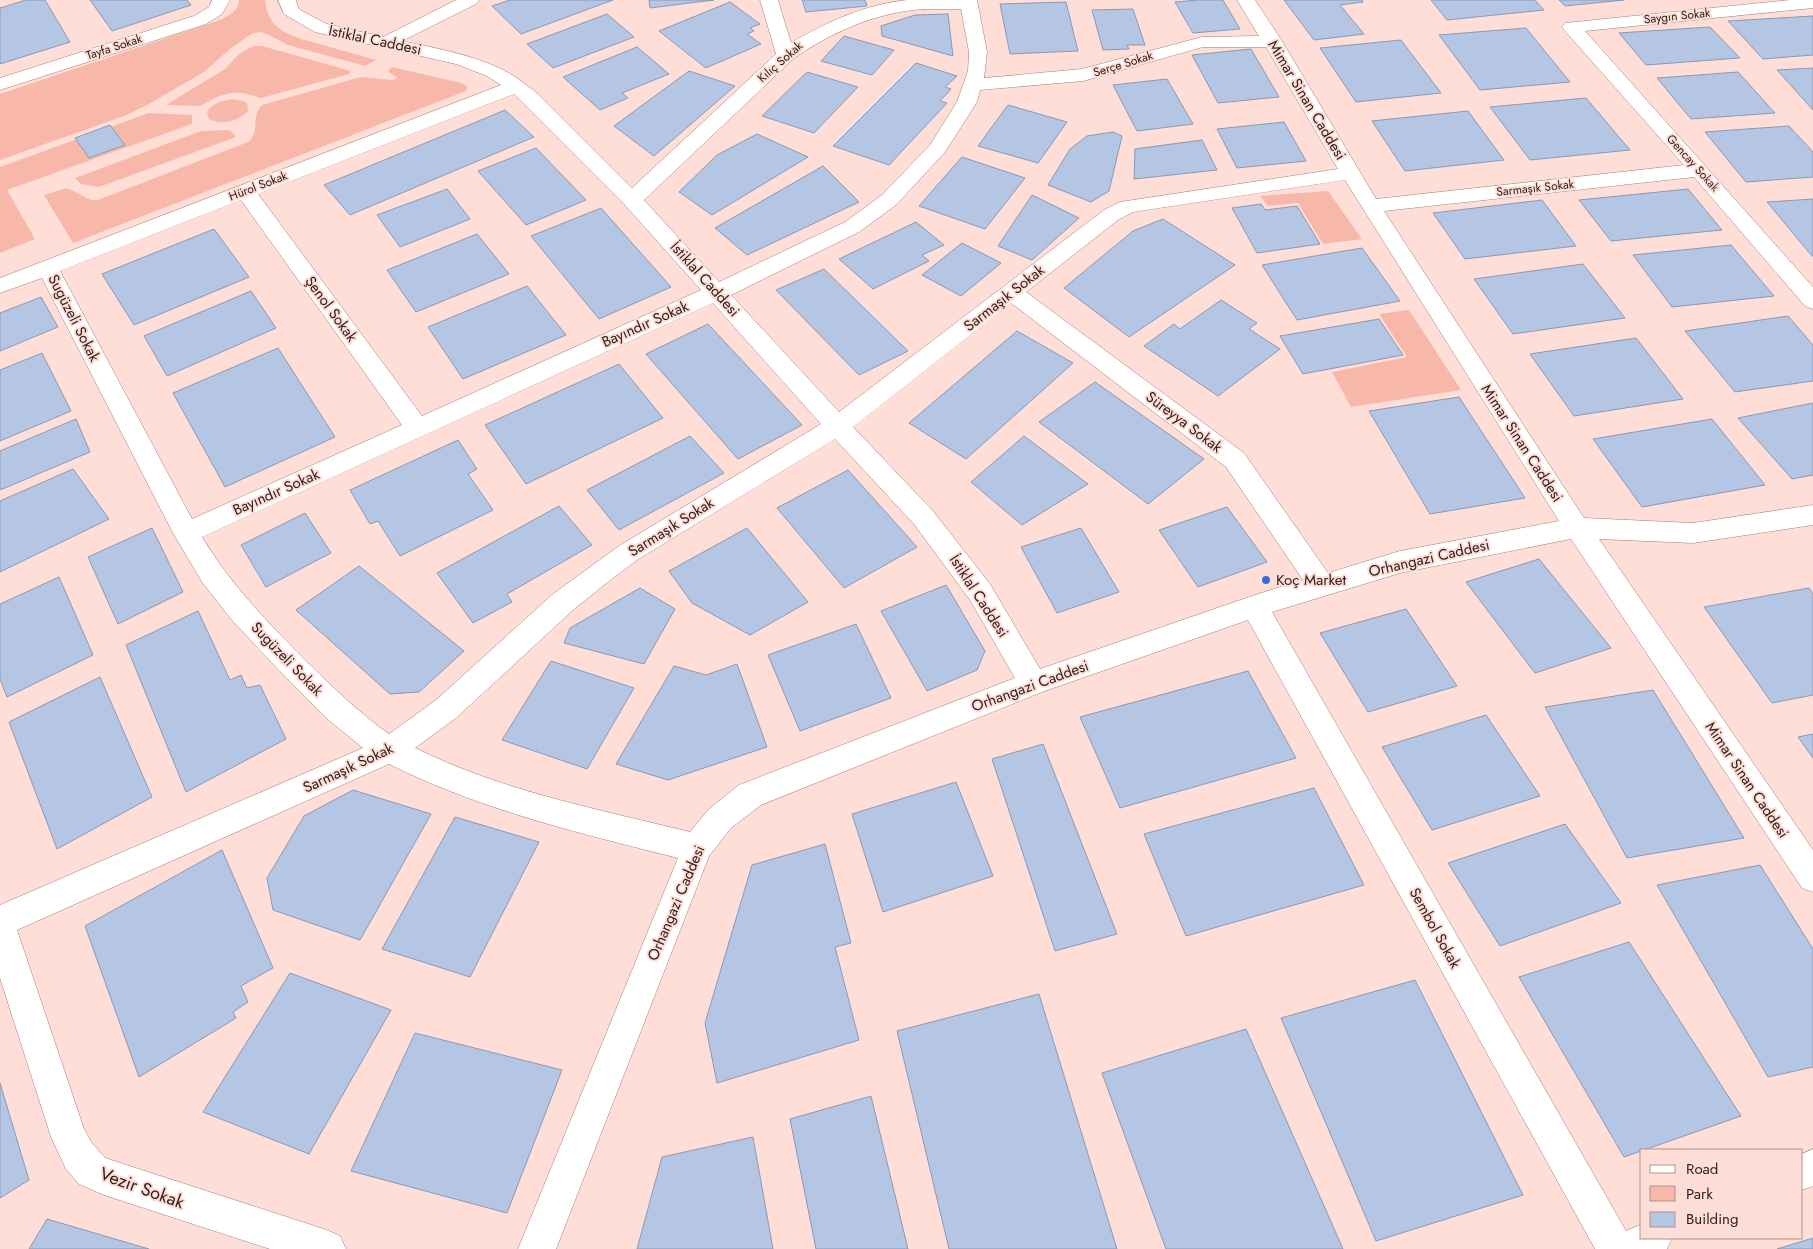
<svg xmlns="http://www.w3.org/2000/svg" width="1813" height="1249" font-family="Jost,sans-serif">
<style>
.green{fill:#f7b8a9}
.building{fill:#b5c6e5;stroke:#8899b5}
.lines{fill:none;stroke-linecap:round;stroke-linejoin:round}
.minor-casing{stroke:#a27e75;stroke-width:1}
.minor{fill:#fff;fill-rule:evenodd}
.poi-dot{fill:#336edc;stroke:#ffded7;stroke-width:2}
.labels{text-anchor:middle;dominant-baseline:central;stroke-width:4;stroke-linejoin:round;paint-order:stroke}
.far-street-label{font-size:12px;fill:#2f211d;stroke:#ffded7}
.street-label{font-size:15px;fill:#2f211d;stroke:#ffded7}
.poi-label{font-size:15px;fill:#2f211d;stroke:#ffded7;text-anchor:start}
.near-street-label{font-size:18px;fill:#2f211d;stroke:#ffded7}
</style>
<rect width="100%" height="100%" fill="#ffded7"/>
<g class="green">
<path d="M239,0H265C267,22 278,30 298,38L376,60L365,66L288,45L267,34L261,32L253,33L231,48L204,72L147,105L124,116L0,160V94L220,20C228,16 239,11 239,0Z"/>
<path d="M253,46H262L351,71L349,74L261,98L243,93H230L217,97L200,106L166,105L225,69L239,54Z"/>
<path d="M392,67L461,83L467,86L466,91L73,243L44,195L67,188L91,200H98L248,142C261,131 250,117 262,105L361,77L393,80L397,78L388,71Z"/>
<path d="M232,99L244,101L247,103L248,111C238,121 222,126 209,119L207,112C212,103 222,101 232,99Z"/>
<path d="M149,113L192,115V124L7,190L35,239L0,253V167Z"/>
<path d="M230,130L236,137L99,187L81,184L75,178L201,131Z"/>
<path d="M1328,191L1362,239L1323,244L1298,203L1268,206L1260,196Z"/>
<path d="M1409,310L1461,390L1351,407L1332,372L1407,357L1379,314Z"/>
</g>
<g class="building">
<path d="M26,0H45L70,42L0,64V8Z"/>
<path d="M90,0H187L191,5L112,31Z"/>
<path d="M510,0H613L521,34L492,6Z"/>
<path d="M649,0H714L650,8Z"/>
<path d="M802,0H865L867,6L806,12Z"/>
<path d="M1199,0H1223L1240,29L1193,33L1175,2Z"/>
<path d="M1284,0H1362L1363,2L1340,5L1364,34L1314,40Z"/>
<path d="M1431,0H1535L1544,10L1447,20Z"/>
<path d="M1559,0H1624L1565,6Z"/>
<path d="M730,2L760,24L750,28L754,31L747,34L761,44L706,68L659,31Z"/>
<path d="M1066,2L1078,51L1010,54L1000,4Z"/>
<path d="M1133,9L1145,45H1127L1129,49L1103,50L1092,10Z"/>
<path d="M607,14L634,37L553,68L527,44Z"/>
<path d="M948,14L953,56L882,36L881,26L915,15Z"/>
<path d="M1813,16V55L1763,59L1728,21Z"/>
<path d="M1710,27L1740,58L1646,65L1619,33Z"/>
<path d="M1526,28L1570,82L1480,90L1439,35Z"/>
<path d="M844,36L894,50L872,75L821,61Z"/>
<path d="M1401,40L1441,93L1356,102L1320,48Z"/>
<path d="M637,47L669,74L622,93L628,98L600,110L563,77Z"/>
<path d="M1251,49L1279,97L1218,103L1192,55Z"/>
<path d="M916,63L957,76L945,87L951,89L940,101L947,103L889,165L833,146Z"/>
<path d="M1813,68V110L1777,70Z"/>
<path d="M689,71L735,86L654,156L614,126Z"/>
<path d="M807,72L858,87L814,133L762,116Z"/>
<path d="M1738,72L1775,113L1691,119L1657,78Z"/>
<path d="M1167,79L1193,124L1137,131L1113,85Z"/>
<path d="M1586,98L1630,150L1530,160L1490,107Z"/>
<path d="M1008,105L1067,122L1038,163L978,146Z"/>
<path d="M505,110L534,137L350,215L324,185Z"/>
<path d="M1468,111L1504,160L1405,171L1372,121Z"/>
<path d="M1284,122L1306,161L1237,168L1217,129Z"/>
<path d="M110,125L125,145L89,158L75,138Z"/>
<path d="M1789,126L1813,152V177L1746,182L1705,132Z"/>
<path d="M1113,132L1122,136L1109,191L1091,202L1048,185L1070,149L1087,136Z"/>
<path d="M757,134L808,157L712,215L679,192L717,155Z"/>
<path d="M1202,140L1217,170L1134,179L1135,149Z"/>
<path d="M536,148L586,200L526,225L478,171Z"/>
<path d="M962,157L1025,178L985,229L919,206Z"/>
<path d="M823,166L859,202L747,255L715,228Z"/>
<path d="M447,189L470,219L400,247L377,215Z"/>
<path d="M1688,189L1722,230L1611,241L1579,200Z"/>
<path d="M1032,195L1079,218L1032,260L998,246Z"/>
<path d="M1813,199V256H1812L1767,202Z"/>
<path d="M1542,200L1576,246L1465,259L1433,213Z"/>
<path d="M1261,204L1265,210L1297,206L1320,244L1257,253L1232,208Z"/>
<path d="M601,208L671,287L599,319L531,236Z"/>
<path d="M1163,219L1235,265L1129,337L1064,288L1133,231Z"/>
<path d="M916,222L944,245L922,255L929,261L873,289L839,259Z"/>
<path d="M214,229L249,277L134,325L102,274Z"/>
<path d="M477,234L509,274L416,312L387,270Z"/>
<path d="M962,243L1001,263L961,296L922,275Z"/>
<path d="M1731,245L1774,296L1672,307L1633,255Z"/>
<path d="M1362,248L1400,301L1297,320L1262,265Z"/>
<path d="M1583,264L1625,318L1513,334L1474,279Z"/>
<path d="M824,269L908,351L859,375L776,290Z"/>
<path d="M527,286L566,335L463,379L428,327Z"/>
<path d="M251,291L276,328L167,376L144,336Z"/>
<path d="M41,297L58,327L0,351V313Z"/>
<path d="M1221,300L1257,323L1249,329L1280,349L1218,396L1144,346L1174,324L1180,329Z"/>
<path d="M1788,316L1813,345V381L1735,392L1685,331Z"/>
<path d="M1379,319L1403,355L1303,374L1280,336Z"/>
<path d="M708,324L802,425L738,459L646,354Z"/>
<path d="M1017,331L1073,363L966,459L909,423Z"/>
<path d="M1636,338L1683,399L1574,416L1530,354Z"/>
<path d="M278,348L335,437L225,487L173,393Z"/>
<path d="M42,353L71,411L0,441V370Z"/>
<path d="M619,364L663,418L526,484L485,425Z"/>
<path d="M1095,382L1204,459L1148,504L1039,422Z"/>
<path d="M1459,397L1525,498L1430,514L1369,411Z"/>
<path d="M1813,403V475L1792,479L1738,418Z"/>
<path d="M76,419L90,452L0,490V451Z"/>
<path d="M1712,419L1765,485L1642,507L1593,439Z"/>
<path d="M690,436L724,473L619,530L587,490Z"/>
<path d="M1024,436L1088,484L1022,525L971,482Z"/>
<path d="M458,440L477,469L468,474L493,510L400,556L378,521L370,524L350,490Z"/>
<path d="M73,469L109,519L0,572V501Z"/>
<path d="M848,470L917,547L844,588L777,508Z"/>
<path d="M559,506L592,545L507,594L512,602L473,623L437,573Z"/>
<path d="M1227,507L1267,562L1198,587L1159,530Z"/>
<path d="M305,513L331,553L266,587L241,545Z"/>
<path d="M152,528L183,592L118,624L88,557Z"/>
<path d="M747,528L808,602L750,635L692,603L669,571Z"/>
<path d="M1081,528L1119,592L1057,613L1021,547Z"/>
<path d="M1539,559L1611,648L1535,673L1466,582Z"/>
<path d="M359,566L464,651L419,692L390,694L296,610Z"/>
<path d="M59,577L93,655L7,697L0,679V604Z"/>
<path d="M946,585L985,651L977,670L927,691L881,611Z"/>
<path d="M640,588L675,609L644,664L564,643L570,628Z"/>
<path d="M1809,588L1813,594V695L1772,703L1704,607Z"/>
<path d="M1406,609L1457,686L1368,712L1320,633Z"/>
<path d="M198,611L230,680L241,675L247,688L260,685L286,739L186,792L126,645Z"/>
<path d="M856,624L891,698L800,731L768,655Z"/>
<path d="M551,661L634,688L587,769L502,740Z"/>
<path d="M737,664L767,747L668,780L616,764L674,666L706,675Z"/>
<path d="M1248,671L1296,758L1120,808L1080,717Z"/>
<path d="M100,677L152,797L57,849L9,722Z"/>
<path d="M1653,690L1744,838L1627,858L1545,707Z"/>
<path d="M1486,715L1540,796L1432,830L1382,747Z"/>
<path d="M1813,734V758L1798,737Z"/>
<path d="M1043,744L1117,934L1055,951L992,759Z"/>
<path d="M956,782L993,876L883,912L852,814Z"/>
<path d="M1314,788L1364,885L1186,936L1144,834Z"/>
<path d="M353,790L431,814L360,940L273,910L267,878L304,816Z"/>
<path d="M455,817L539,842L470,977L382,949Z"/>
<path d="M1565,824L1621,903L1500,946L1448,863Z"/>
<path d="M825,844L851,943L835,947L859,1040L717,1083L705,1023L752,865Z"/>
<path d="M222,850L273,968L241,986L248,1002L233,1012L236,1018L139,1077L85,926Z"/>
<path d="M1760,865L1813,949V1067L1768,1077L1657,885Z"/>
<path d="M1629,942L1741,1116L1624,1157L1519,977Z"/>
<path d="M290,973L391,1010L309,1154L203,1112Z"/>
<path d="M1415,980L1523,1195L1376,1241L1281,1018Z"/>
<path d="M1039,994L1117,1249H949L897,1031Z"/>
<path d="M1246,1029L1343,1249H1166L1102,1073Z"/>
<path d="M415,1033L562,1070L507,1213L351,1171Z"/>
<path d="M0,1083L29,1180L0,1198Z"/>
<path d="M871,1096L908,1249H816L790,1119Z"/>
<path d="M753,1137L773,1249H637L662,1157Z"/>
<path d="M47,1219L149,1249H29Z"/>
<path d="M1813,1238V1249H1777Z"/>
</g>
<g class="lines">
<g class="minor-casing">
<g id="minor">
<path d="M212,0H230L222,14L206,24L0,90V78L194,16L209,7Z"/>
<path d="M278,0H296L298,8L302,11L327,24L383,37L456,0H479L476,4L402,41C435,48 469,54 499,68C513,74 526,85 538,94L632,188L776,54L760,0H778L791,43C826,22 867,4 907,0C930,0 954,0 977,0L987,52L984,78L1082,69L1202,37L1259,36L1237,0H1255L1282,41L1376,199L1684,165L1565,31L1562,27L1565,23L1790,0H1813V8L1585,31L1813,287V309L1805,306L1694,177L1384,211L1584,518L1693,523L1813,505V525L1693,543L1599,539L1813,850V892L1802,888L1571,539L1400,573L1272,612L1626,1231L1642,1224V1238H1672L1667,1249H1595L1248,620L1042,692L761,805L731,828L709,856L556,1249H518L678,858C579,833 481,810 389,764L17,930L84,1129L92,1143L105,1158L327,1230L340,1236L346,1249H270L104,1195L79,1184L66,1169L51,1137L0,978V905L363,748L325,717L273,664L231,619L202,582L173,533L42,278L0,293V278L501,85L487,76L456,64L315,32L284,14ZM924,9H961L969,52L968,71L957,102L930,145L882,195L845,222L719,282L644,200L793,59C831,32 877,12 924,9ZM1203,47H1266L1338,169L1120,202L1104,210L839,412L731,295L859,232L896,205L945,152L977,102L980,90L1083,81ZM514,94L625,205L701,290L422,416L258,194ZM1345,180L1559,521L1400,551L1328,573L1244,453L1026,292L1118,220L1133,212ZM241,200L402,425L192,519L60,271ZM713,303L821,424L619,546L553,594L436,700L389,734C359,713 334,688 308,663C269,624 231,585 202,537ZM1011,303L1226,467L1303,580L1255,595L1040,669L990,584L932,510L853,427ZM835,439L914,524L970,600L1015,678L739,785L709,809L690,832C597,809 502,791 415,748L456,718L573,610L604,585L637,560Z"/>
<path d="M1813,1149V1186L1802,1190V1154Z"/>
</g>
</g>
<use href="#minor" class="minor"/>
</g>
<circle class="poi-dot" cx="1266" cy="580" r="5"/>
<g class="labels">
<g class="far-street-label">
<text transform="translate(1677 16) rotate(-6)">Saygın Sokak</text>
<text transform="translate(114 47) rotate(-18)">Tayfa Sokak</text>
<text transform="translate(780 62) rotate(-41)">Kılıç Sokak</text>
<text transform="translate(1123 64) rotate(-17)">Serçe Sokak</text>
<text transform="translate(1693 163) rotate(48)">Gencay Sokak</text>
<text transform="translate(258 186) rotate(-21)">Hürol Sokak</text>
<text transform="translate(1535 188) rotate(-6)">Sarmaşık Sokak</text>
</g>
<g class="street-label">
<text transform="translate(375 40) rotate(12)">İstiklal Caddesi</text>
<text transform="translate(1307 100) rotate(59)">Mimar Sinan Caddesi</text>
<text transform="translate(705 279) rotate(48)">İstiklal Caddesi</text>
<text transform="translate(1004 298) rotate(-38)">Sarmaşık Sokak</text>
<text transform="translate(331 309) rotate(54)">Şenol Sokak</text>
<text transform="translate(74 318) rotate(63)">Sugüzeli Sokak</text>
<text transform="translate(645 324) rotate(-24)">Bayındır Sokak</text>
<text transform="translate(1184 422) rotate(37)">Süreyya Sokak</text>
<text transform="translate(1522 443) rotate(57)">Mimar Sinan Caddesi</text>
<text transform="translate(276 492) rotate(-24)">Bayındır Sokak</text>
<text transform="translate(671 527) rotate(-32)">Sarmaşık Sokak</text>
<text transform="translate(1429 558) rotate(-13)">Orhangazi Caddesi</text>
<text transform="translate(979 596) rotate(57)">İstiklal Caddesi</text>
<text transform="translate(287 659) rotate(46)">Sugüzeli Sokak</text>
<text transform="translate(1030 686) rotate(-20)">Orhangazi Caddesi</text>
<text transform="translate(348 768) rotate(-25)">Sarmaşık Sokak</text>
<text transform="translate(1747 780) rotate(56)">Mimar Sinan Caddesi</text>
<text transform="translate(676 903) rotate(-67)">Orhangazi Caddesi</text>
<text transform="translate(1435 928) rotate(61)">Sembol Sokak</text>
</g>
<g class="poi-label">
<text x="1276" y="580">Koç Market</text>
</g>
<g class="near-street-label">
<text transform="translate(142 1188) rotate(20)">Vezir Sokak</text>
</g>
</g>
<rect x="1640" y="1149" width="162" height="90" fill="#ffded7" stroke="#ac928d"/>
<rect x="1650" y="1165" width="25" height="8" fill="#ffffff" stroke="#ac928d"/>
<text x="1686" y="1174" font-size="15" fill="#2f211d">Road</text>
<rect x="1650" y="1186" width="25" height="15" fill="#f7b8a9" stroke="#ac928d"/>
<text x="1686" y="1199" font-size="15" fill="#2f211d">Park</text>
<rect x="1650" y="1212" width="25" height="15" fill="#b5c6e5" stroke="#ac928d"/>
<text x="1686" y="1224" font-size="15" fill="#2f211d">Building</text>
</svg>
